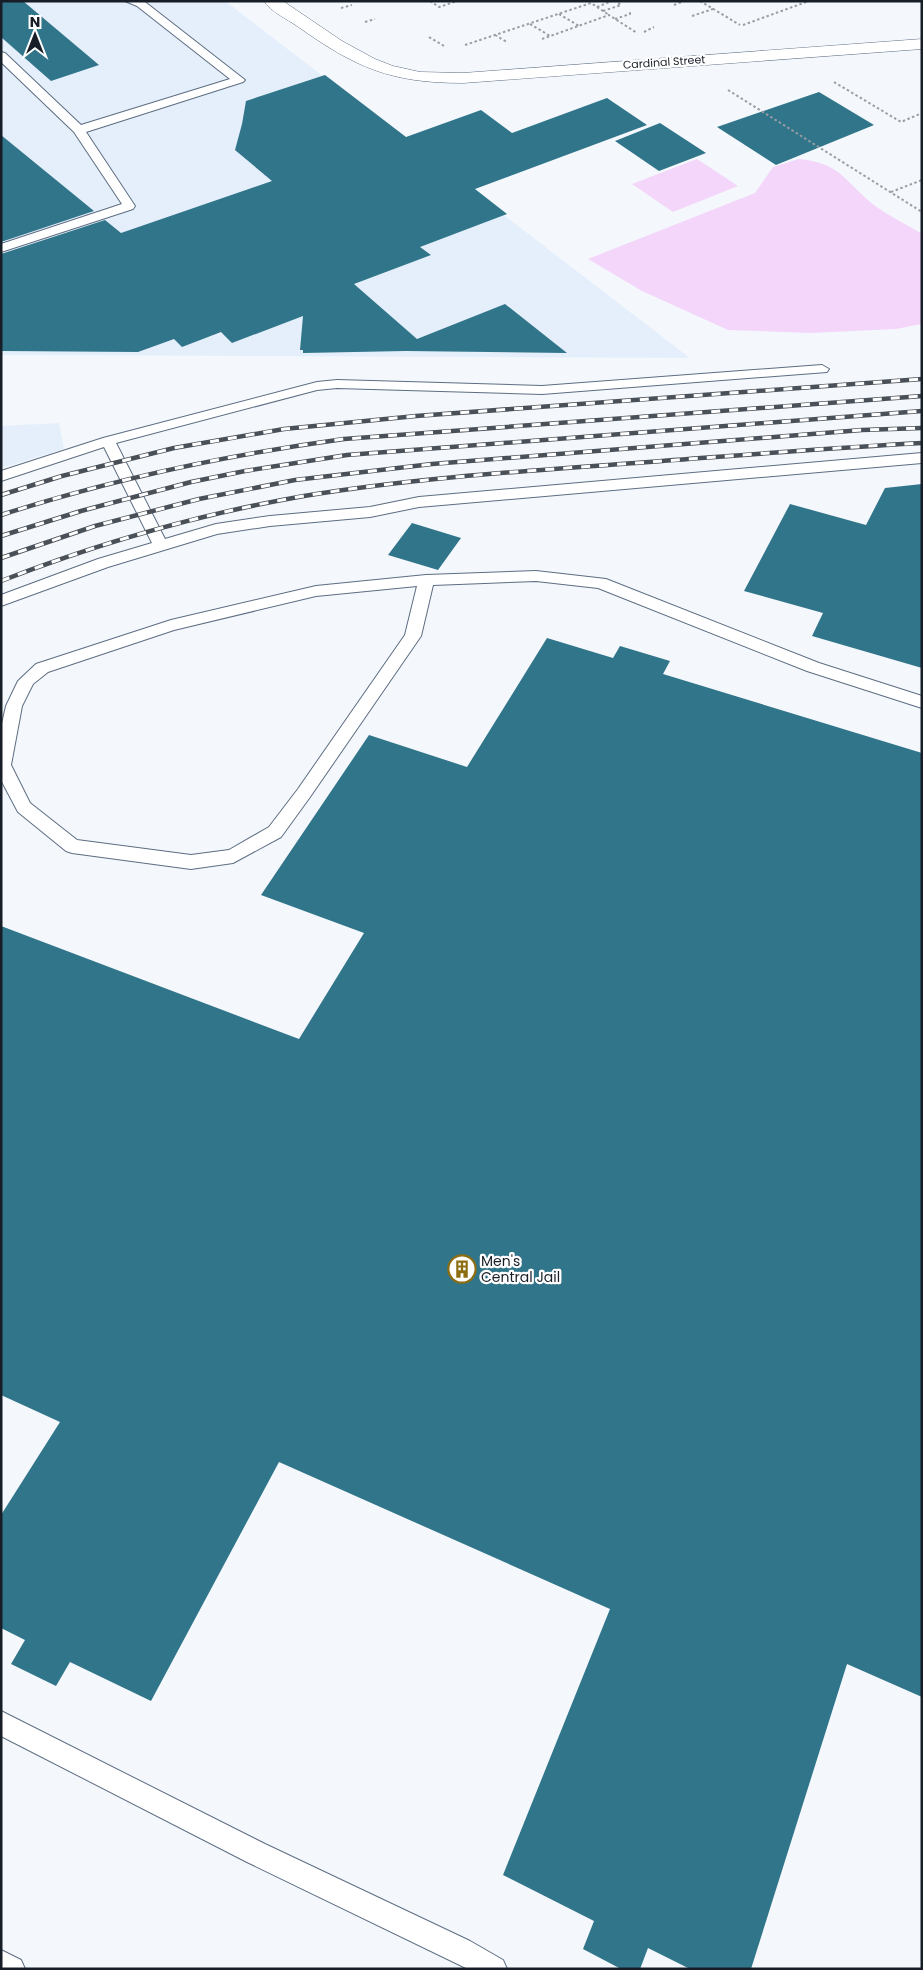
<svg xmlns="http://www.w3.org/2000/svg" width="923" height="1970" font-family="Poppins,sans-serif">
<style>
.built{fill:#e5effb}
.green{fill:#f3d6f9}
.building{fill:#31758a}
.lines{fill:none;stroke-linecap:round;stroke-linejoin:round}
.lane-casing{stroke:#5d6d82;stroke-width:2}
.street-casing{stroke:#5d6d82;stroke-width:1}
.path{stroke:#989ea4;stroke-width:2;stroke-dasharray:2.5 2.5;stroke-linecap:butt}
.lane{fill:#fff;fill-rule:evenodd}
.street{fill:#fff;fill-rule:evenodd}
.rail-casing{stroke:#4a5058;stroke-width:4.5}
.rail{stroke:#fff;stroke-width:3;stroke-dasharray:9;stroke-linecap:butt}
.labels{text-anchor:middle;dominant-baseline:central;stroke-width:4.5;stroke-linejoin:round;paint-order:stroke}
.far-street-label{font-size:11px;fill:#171e27;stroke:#fff}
.poi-label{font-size:14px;fill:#171e27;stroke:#fff;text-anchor:start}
</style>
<rect width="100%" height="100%" fill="#f4f8fd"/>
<g class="built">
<path d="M1,1H225L690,358L1,355Z"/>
<path d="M59,423L64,449L1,468V426Z"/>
</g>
<g class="green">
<path d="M697,159L738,186L673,212L632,184Z"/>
<path d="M799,159C838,163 842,177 869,201C884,214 905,223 922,234V324L896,329L811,333L728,330L642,291L588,259L755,193L773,167Z"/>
</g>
<g class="building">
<path d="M1,1H23L99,65L51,81L1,37Z"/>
<path d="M325,75L406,137L481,110L512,133L607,98L647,125L475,189L507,214L420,247L431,255L354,284L417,339L505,304L567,353L406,351L303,353V350H300L303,316L232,343L221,332L182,347L174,339L138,352L1,351V254L105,220L121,233L272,181L235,150L242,124L246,101Z"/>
<path d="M819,92L874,125L776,165L717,127Z"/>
<path d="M660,123L706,153L659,171L615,141Z"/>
<path d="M1,135L94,211L1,242Z"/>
<path d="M922,484V668L812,636L823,613L744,591L790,504L866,525L885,488Z"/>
<path d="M412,523L461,538L438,570L388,555Z"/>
<path d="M547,638L613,658L620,646L670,661L663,674L922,753V1697L847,1664L751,1969H690L648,1948L640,1969H621L583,1949L594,1921L503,1875L610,1609L279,1462L151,1701L70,1662L56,1686L11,1664L25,1640L1,1628V1515L60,1422L1,1395V926L299,1039L364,933L261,895L369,735L467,767Z"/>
</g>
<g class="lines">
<g class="lane-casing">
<g id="lane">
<path d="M125,1L145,2L245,80L243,82L86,132L135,206L133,209L1,252V244L122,204L74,132L1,62V52L5,53L81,125L230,79L137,6Z"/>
<path d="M822,365L829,369L827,372L542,394L337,388L317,390L116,443L165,539L216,524L270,516L370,507L419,497L922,453V463L419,507L370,517L270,526L217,534L108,567L1,606V595L98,559L152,543L104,447L1,481V471L103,438L317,382L337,380L542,386Z"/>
<path d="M536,571L606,579L819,663L922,696V708L807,671L598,588L536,581L433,585L421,636L310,797L281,837L233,863L191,869L72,853L66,851L18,812L1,780V728L6,706L18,681L36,664L171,620L316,586L426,575ZM417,586L405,635L298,789L269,827L229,850L191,855L77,840L30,803L11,765L22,706L33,684L48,672L174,630L316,596Z"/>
<path d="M1,1711L265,1844L470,1941L503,1960L507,1969H468L247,1862L1,1736Z"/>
<path d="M1,1950L21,1960L25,1969H1Z"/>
</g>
</g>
<g class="street-casing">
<path id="street" d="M264,1H283L342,41L375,59L393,66L420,72L463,73L922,39V49L463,83C391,83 356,68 297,26C287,19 271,12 264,1Z"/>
</g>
<g class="path">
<path d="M430,1L439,7L457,1"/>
<path d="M700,1L740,25"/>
<path d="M674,5L684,1"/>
<path d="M597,7L612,1"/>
<path d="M341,8L352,5"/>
<path d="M603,11L621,5L615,1"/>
<path d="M559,14L579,26"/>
<path d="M692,16L713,9"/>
<path d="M615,19L630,14V11"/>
<path d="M365,22L375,19"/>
<path d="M530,24L550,36"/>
<path d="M743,25L809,1"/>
<path d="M644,32L654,27"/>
<path d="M495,35L507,42"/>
<path d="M429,37L444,46"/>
<path d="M542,39L609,15L637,33"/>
<path d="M465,45L591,3L609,15"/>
<path d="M834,82L901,122L922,113"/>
<path d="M728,90L922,212"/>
<path d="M891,192L922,180"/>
</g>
<use href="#lane" class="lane"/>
<use href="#street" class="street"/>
<g class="rail-casing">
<g id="rail">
<path d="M1,495L62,476L174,448L284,429L416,416L922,379"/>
<path d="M1,515C113,479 227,455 344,439L922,396"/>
<path d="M1,536L81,511L191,482L245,471L347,455L922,411"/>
<path d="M1,558L95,526L199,499L295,480L432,464L862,430L922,428"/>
<path d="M1,581C99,543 200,514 304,496C414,478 525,471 636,463C731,456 827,448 922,443"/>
</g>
</g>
<use href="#rail" class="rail"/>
</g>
<defs>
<g id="building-ring" transform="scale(1.4375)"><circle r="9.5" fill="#fff" stroke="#8c6d0f" stroke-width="1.5"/><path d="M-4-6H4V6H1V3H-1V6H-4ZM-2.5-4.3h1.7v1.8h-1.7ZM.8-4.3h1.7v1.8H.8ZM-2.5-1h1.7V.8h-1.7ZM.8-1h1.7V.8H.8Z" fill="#8c6d0f"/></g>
</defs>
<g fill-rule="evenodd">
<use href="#building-ring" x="462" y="1269"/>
</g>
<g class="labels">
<g class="far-street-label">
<text transform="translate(664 62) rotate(-4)">Cardinal Street</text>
</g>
<g class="poi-label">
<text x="481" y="1261">Men's<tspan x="481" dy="16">Central Jail</tspan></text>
</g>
</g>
<rect width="923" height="1970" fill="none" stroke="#171e27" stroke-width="5"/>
<g transform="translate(35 35)" stroke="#ffffff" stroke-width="4" paint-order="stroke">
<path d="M0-4L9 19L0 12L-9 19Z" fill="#171e27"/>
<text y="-8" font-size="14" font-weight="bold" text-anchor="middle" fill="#171e27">N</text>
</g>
</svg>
